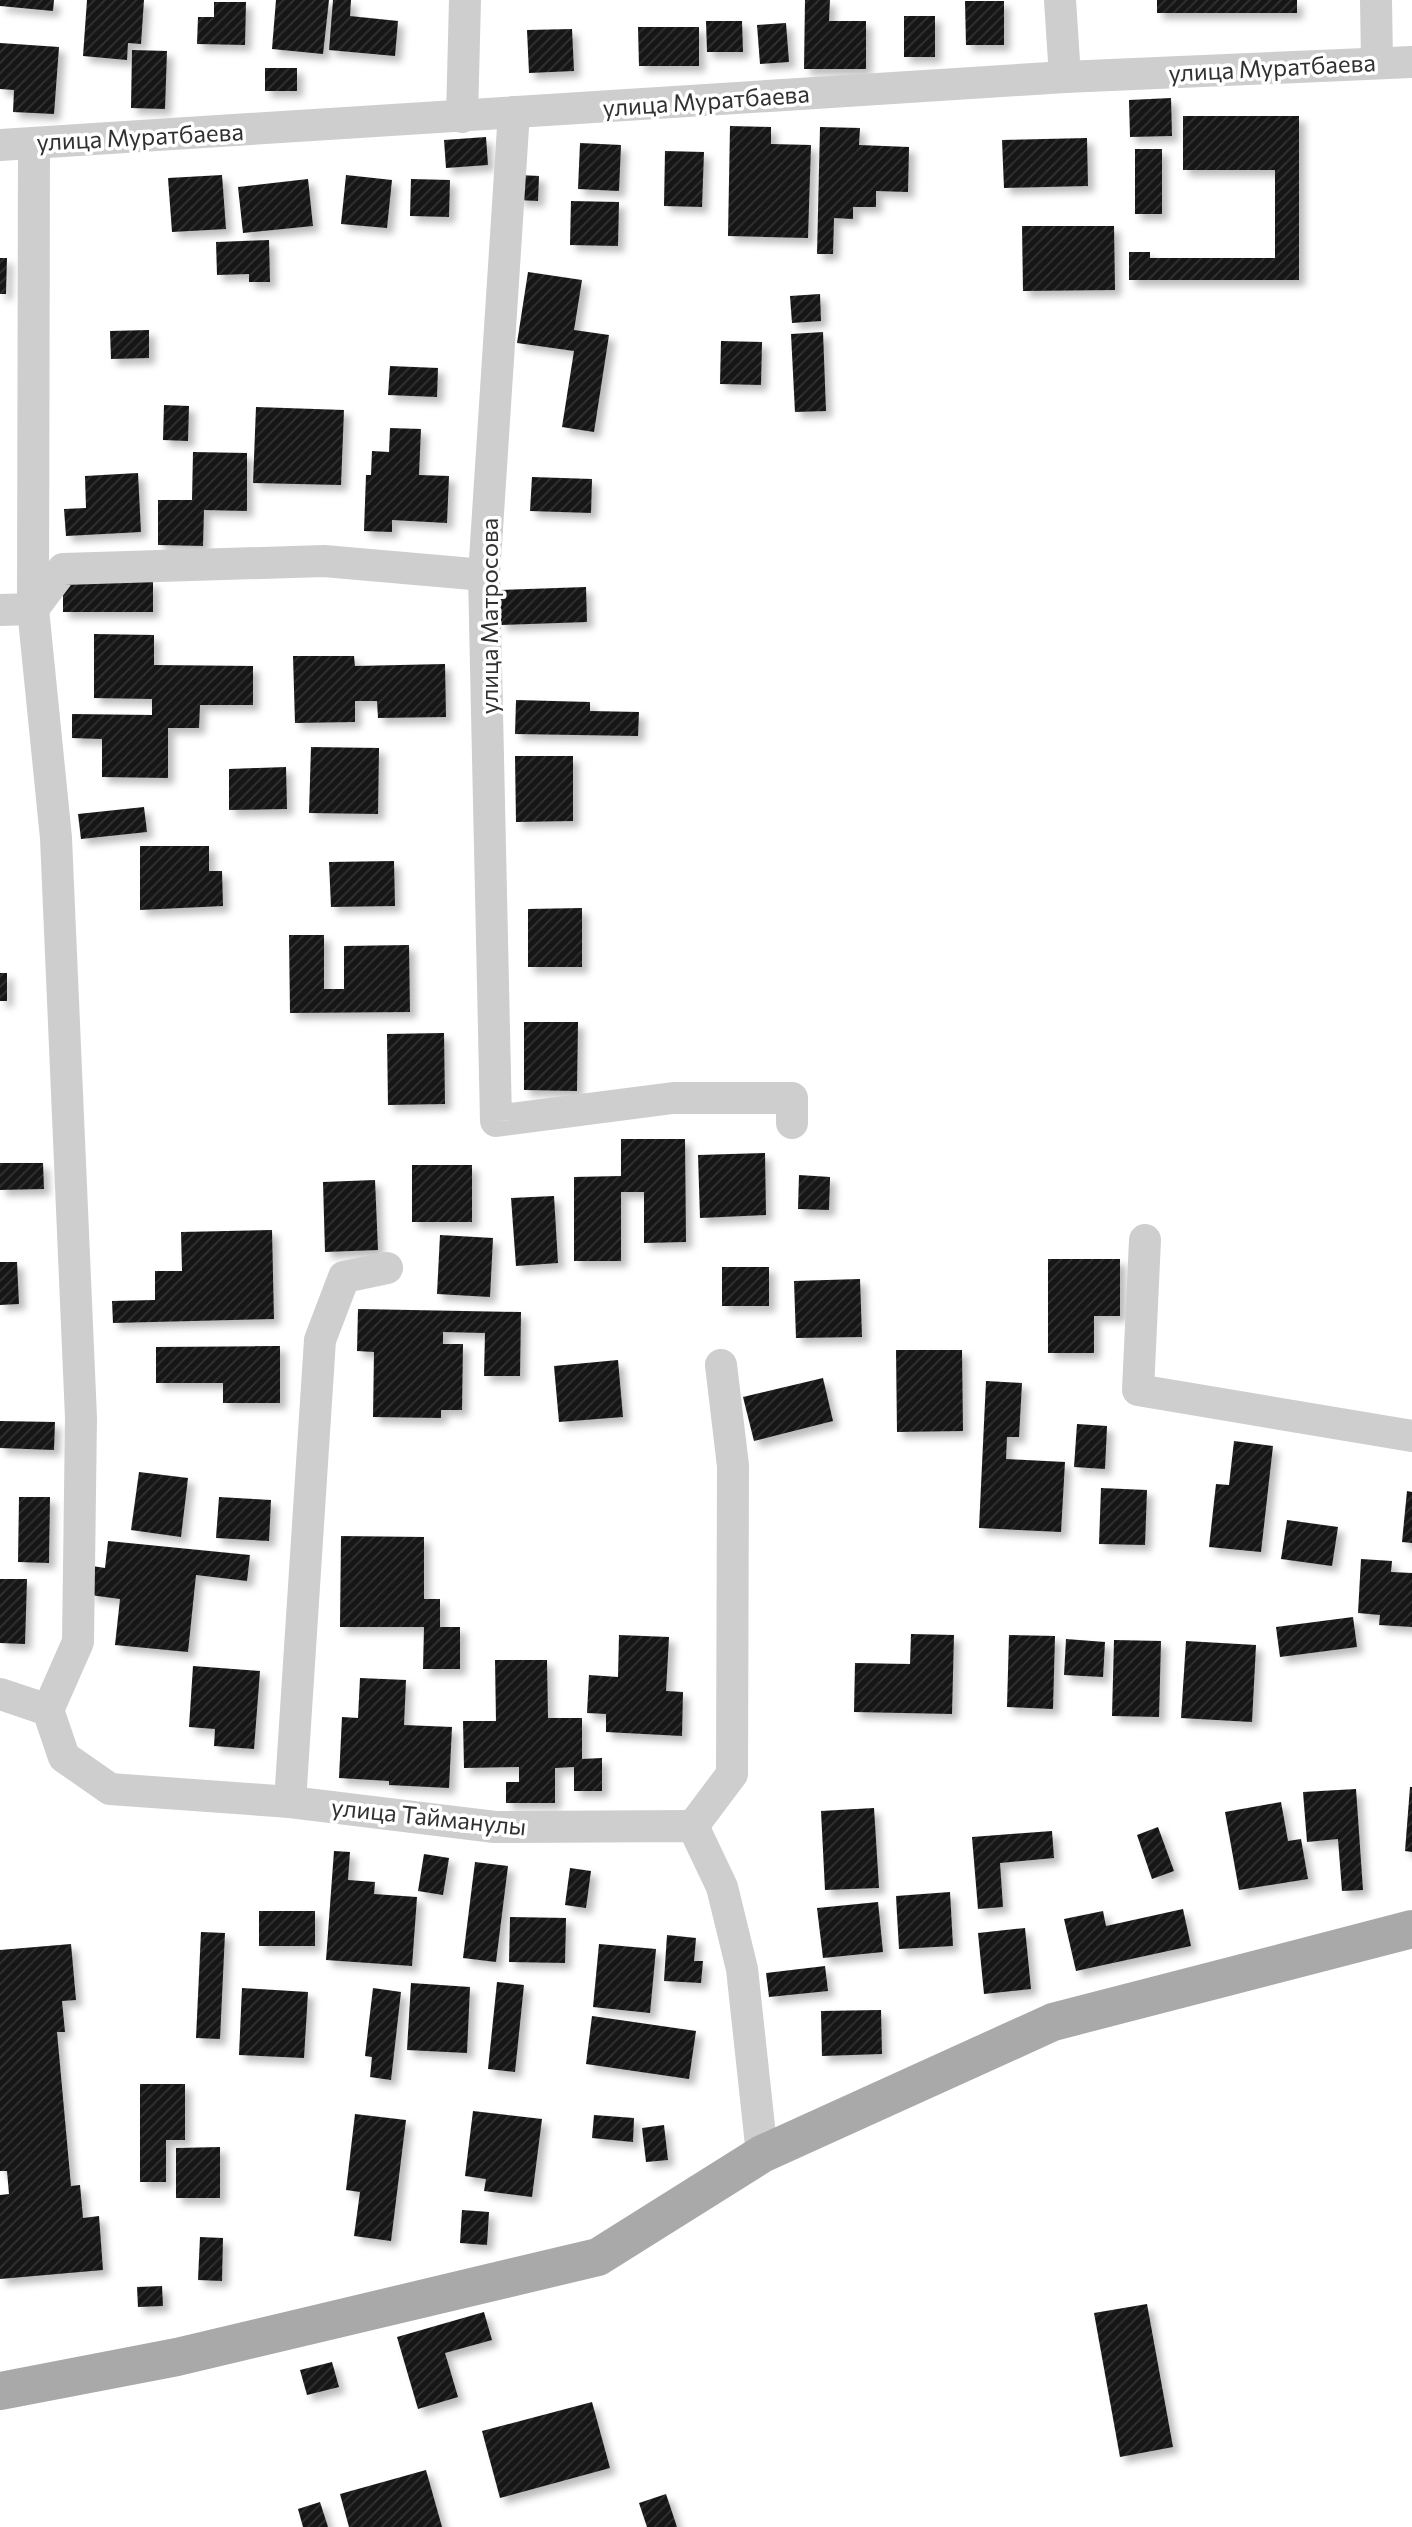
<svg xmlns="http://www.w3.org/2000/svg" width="1412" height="2527" font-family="Commissioner,sans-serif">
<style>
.building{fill:url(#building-hatch);filter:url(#shadow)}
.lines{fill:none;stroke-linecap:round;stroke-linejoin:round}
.minor{stroke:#cecece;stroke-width:32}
.major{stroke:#a9a9a9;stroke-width:38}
.labels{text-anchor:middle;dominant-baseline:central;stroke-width:7;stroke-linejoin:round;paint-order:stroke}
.street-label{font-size:24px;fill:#313131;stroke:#fff}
</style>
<defs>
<pattern id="building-hatch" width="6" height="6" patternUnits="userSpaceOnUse" patternTransform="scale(1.75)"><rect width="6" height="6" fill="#181818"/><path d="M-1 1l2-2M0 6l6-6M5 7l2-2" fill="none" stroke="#313131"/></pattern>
<filter id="shadow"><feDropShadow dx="6" dy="6" stdDeviation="3.5" flood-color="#0004"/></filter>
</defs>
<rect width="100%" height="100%" fill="#fff"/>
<g class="building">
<path d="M0,0H54L53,11L0,6Z"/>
<path d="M87,0H144L141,44L128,43L127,60L83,56Z"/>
<path d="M276,0H329L323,54L272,49Z"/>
<path d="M333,0H351L350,16L398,21L395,56L329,50Z"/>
<path d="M805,0H830L829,21H866V69H804Z"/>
<rect x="1157" y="0" width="140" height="13"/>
<path d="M965,1H1004V45H966Z"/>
<path d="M214,2H246L245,45L197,44L198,17H214Z"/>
<rect x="904" y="16" width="31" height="41"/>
<path d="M706,21H742L743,52H707Z"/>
<path d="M786,23L789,62L760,64L757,25Z"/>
<path d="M638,27H699V66H639Z"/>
<path d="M572,29L574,71L529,73L527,30Z"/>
<path d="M0,43L59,47L54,114L13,112L14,90L0,89Z"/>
<path d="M132,50L167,51L165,109L131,108Z"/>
<rect x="265" y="68" width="32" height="23"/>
<path d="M1171,98L1172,136L1130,137L1129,100Z"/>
<path d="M1183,116H1299V280H1129V252H1150V258H1275V170H1183Z"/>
<path d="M730,126L771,127V144L811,145L808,238L728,236Z"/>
<path d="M820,127L860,128L859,145L909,147L908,192L876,191V207H853V219L834,218L833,254H817Z"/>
<path d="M486,137L488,165L446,168L444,140Z"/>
<path d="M1087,138L1088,186L1004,188L1002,140Z"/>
<path d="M580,143L621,145L619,191L578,189Z"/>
<rect x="1135" y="149" width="27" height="65"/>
<path d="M665,151L704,152L702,207L664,206Z"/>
<path d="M222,175L226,229L172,232L168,178Z"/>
<path d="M346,175L392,180L387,228L341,224Z"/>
<path d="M519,175L539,176L538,201L518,200Z"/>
<path d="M308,179L313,226L243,233L238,187Z"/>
<path d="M411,179L450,180L449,217L410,216Z"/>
<path d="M571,201L619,202L618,246L570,245Z"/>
<path d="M1022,226H1114L1115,290L1023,291Z"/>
<path d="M269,240L270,282H249V274L217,275L216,242Z"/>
<path d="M0,258H7L6,294H0Z"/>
<path d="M528,272L582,280L574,330L609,335L594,432L562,427L574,351L517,343Z"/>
<path d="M820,294L821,321L792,323L790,296Z"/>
<path d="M149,330V358L111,359L110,331Z"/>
<path d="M823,332L826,411L795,412L791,334Z"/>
<path d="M721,341L762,342L761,385L720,384Z"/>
<path d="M390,366L438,368L437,397L388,395Z"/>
<path d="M164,405L189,406L188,441L163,440Z"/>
<path d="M256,407L344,410L341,485L253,483Z"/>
<path d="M390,428L421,429L419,475L449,476L447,523L392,520V532L364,531L366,475H371L372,451L389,452Z"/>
<path d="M193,452L247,453V511L204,510L203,546L158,545V500H192Z"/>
<path d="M138,473L141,532L66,536L64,509L86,508L85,476Z"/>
<path d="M532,477L592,479L591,513L530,511Z"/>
<rect x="63" y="582" width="90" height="30"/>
<path d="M586,587L587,622L501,625L499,590Z"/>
<path d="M94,634L154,635V665L253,666V705H200L199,728H168V778L102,777V739L72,738V714L152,715V699L94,698Z"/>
<path d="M293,656H354L355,666L445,664L446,717L378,718L377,701H355V722L295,723Z"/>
<path d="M516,700L590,702V711L639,712L638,736L515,734Z"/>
<path d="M311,747L379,748L378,814L309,813Z"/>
<path d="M515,756H573V821L516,822Z"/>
<path d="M286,767L287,809L229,810V769Z"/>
<path d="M144,807L147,832L81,839L78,814Z"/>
<path d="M140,846H209V871H222L223,906L140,910Z"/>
<path d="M394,861L395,906L331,907L329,862Z"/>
<path d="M582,908V967H528V909Z"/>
<path d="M289,935H324V989H344V946L409,945L410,1012L290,1013Z"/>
<rect x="0" y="973" width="7" height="28"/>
<path d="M524,1022H578L577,1091L524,1090Z"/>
<path d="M444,1033L445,1104L388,1105L387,1034Z"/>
<path d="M621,1139H685L686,1242L644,1243V1192H621V1261H574V1177L621,1176Z"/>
<path d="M765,1153L766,1215L700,1218L698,1155Z"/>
<path d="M0,1163H43L44,1189L0,1190Z"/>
<rect x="412" y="1165" width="60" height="57"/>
<path d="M799,1175L830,1177L829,1210L798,1209Z"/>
<path d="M375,1180L378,1250L325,1252L323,1182Z"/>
<path d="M554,1196L558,1263L516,1266L511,1198Z"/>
<path d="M272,1230L274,1319L113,1323L112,1301L155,1300V1271H182L181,1232Z"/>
<path d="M440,1235L493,1238L490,1297L437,1294Z"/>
<path d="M1048,1259H1120V1316H1094V1353H1048Z"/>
<path d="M0,1262H17L19,1304L0,1305Z"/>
<rect x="722" y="1267" width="47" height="39"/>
<path d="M860,1279L862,1337L796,1338L794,1281Z"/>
<path d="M358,1309L521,1312L520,1376H484L485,1333L443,1332V1344H463L462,1410H441V1418L373,1417L374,1352L357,1351Z"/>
<path d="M280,1346V1403H223V1383H156V1347Z"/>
<path d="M896,1350H962L963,1431L897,1432Z"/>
<path d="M618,1360L623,1417L559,1422L554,1366Z"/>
<path d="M823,1378L833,1421L754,1441L743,1397Z"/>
<path d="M986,1381L1022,1383L1019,1437H1007L1006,1459L1065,1462L1061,1532L979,1528Z"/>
<path d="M0,1421L55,1422L54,1450L0,1448Z"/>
<path d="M1077,1424L1107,1426L1105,1469L1074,1467Z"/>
<path d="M1234,1441L1273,1446L1261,1552L1209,1547L1216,1484L1229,1485Z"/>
<path d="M139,1472L188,1478L181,1537L131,1530Z"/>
<path d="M1101,1488L1147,1490L1145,1545L1099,1544Z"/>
<path d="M1407,1491L1412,1492V1543L1402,1542Z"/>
<path d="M19,1497H50L49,1563L18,1562Z"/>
<path d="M219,1497L271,1500L269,1541L216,1538Z"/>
<path d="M1287,1520L1338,1527L1332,1566L1281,1559Z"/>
<path d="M341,1536L424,1537V1599H440V1627H460V1669H423L424,1627H340Z"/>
<path d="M108,1541L250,1555L247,1581L196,1575L188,1652L115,1645L120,1599L90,1595L92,1566L105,1568Z"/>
<path d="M1361,1559L1392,1561L1391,1572L1412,1573V1627L1379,1625L1380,1615L1358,1613Z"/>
<path d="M0,1579H27L25,1644L0,1643Z"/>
<path d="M1353,1617L1357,1647L1280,1657L1276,1627Z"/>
<path d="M911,1634L954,1635L952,1714L854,1712L855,1663L910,1664Z"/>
<path d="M619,1635L669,1637L666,1691L683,1692L682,1736L606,1732V1714L587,1713L589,1675L618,1677Z"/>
<path d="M1009,1635L1055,1636L1053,1709L1007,1707Z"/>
<path d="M1066,1639L1105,1642L1103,1677L1064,1675Z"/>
<path d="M1114,1640L1161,1641L1159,1717L1112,1716Z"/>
<path d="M1186,1641L1256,1645L1252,1722L1181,1718Z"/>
<path d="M495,1660H547L548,1718H582V1759L602,1758V1791H574V1767L555,1768V1803H506V1782H519V1767L464,1768L463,1721H496Z"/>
<path d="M193,1666L260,1671L254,1749L214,1746L215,1729L189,1727Z"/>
<path d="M360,1678L406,1680L404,1725L452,1727L449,1788L389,1785V1781L339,1778L342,1717L358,1718Z"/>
<path d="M1410,1787H1412V1852L1405,1851Z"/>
<path d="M1356,1789L1363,1890L1342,1891L1338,1839L1307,1842L1303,1792Z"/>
<path d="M1281,1802L1288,1841L1301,1839L1308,1879L1239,1890L1225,1812Z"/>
<path d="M874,1808L879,1888L825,1890L821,1811Z"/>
<path d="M1158,1827L1174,1871L1152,1879L1137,1835Z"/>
<path d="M1052,1831L1054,1858L1000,1863L1003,1907L978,1909L972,1837Z"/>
<path d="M334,1851L350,1852L348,1880L375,1882L374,1894L417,1897L412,1966L326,1960Z"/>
<path d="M424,1854L449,1858L443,1895L418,1891Z"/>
<path d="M475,1862L508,1866L496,1962L463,1958Z"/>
<path d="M570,1868L591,1871L586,1908L565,1905Z"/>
<path d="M950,1892L953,1946L899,1949L896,1896Z"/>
<path d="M878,1902L883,1952L823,1958L817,1908Z"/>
<path d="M1183,1909L1191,1946L1076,1971L1064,1919L1103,1911L1106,1926Z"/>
<rect x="259" y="1911" width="56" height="35"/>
<path d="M510,1917L566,1918L565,1963L509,1962Z"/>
<path d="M1025,1928L1031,1989L984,1994L978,1933Z"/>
<path d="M201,1932L225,1933L220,2039L196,2038Z"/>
<path d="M667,1935L696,1938L694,1961H703L701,1983L664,1981Z"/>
<path d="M71,1944L76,2000L62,2001L65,2032H57L71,2186L80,2185L83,2218L99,2216L103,2270L0,2279V2195L9,2194L7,2171H0V1950Z"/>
<path d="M599,1944L656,1949L650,2013L593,2007Z"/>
<path d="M825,1966L828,1991L769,1997L766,1973Z"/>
<path d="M497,1982L524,1985L515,2072L488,2069Z"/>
<path d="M411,1983L470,1987L467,2053L407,2050Z"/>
<path d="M242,1988L308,1992L304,2058L239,2055Z"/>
<path d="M373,1988L401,1992L391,2080L370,2077L372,2057L365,2056Z"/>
<path d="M881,2010L882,2054L822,2056L821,2011Z"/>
<path d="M592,2016L696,2031L689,2079L586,2064Z"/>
<path d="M140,2084H185V2140H166V2182H140Z"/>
<path d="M473,2111L542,2119L532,2197L484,2191L486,2179L465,2176Z"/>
<path d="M355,2114L406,2120L391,2241L354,2236L360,2192L346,2190Z"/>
<path d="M594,2115L634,2118L633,2142L592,2138Z"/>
<path d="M664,2125L668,2160L646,2162L642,2128Z"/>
<path d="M220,2147V2198H176V2148Z"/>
<path d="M462,2210L489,2212L487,2245L460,2243Z"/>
<path d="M200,2237L223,2238L222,2281L198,2280Z"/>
<path d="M162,2286L163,2306L138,2307L137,2287Z"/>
<path d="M1147,2304L1173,2447L1120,2457L1094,2313Z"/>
<path d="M484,2312L492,2340L445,2353L458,2397L418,2409L397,2337Z"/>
<path d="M332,2362L339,2387L307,2395L300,2370Z"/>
<path d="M592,2402L610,2468L500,2498L482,2431Z"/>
<path d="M426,2470L442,2527H349L340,2494Z"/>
<path d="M666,2494L677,2527H647L639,2503Z"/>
<path d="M320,2502L328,2527H303L298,2509Z"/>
</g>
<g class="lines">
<g class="minor">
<path d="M1060,0L1065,77"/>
<path d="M1376,0L1377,62"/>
<path d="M514,112L484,575L496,1121L673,1098H792V1123"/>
<path d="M462,117L465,0"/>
<path d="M34,143L33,609L56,838L81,1418L78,1642L48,1710"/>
<path d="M0,145L1065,77L1412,62"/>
<path d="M0,610L33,609L63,569L324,561L484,575"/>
<path d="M1145,1240L1138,1390L1412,1436"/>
<path d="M0,1694L48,1710L64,1757L110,1789L290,1802L495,1827L693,1826L722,1887L742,1969L762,2154"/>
<path d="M290,1802L320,1340L344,1277L387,1268"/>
<path d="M693,1826L732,1774L733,1466L721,1365"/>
</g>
<path class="major" d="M0,2391L177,2357L598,2257L762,2154L1053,2022L1412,1929"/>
</g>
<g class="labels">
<g class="street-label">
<text transform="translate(1272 67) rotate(-3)">улица Муратбаева</text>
<text transform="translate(706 100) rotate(-4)">улица Муратбаева</text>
<text transform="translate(140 136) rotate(-3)">улица Муратбаева</text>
<text transform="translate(488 616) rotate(-90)">улица Матросова</text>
<text transform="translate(429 1816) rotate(6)">улица Тайманулы</text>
</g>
</g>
</svg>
